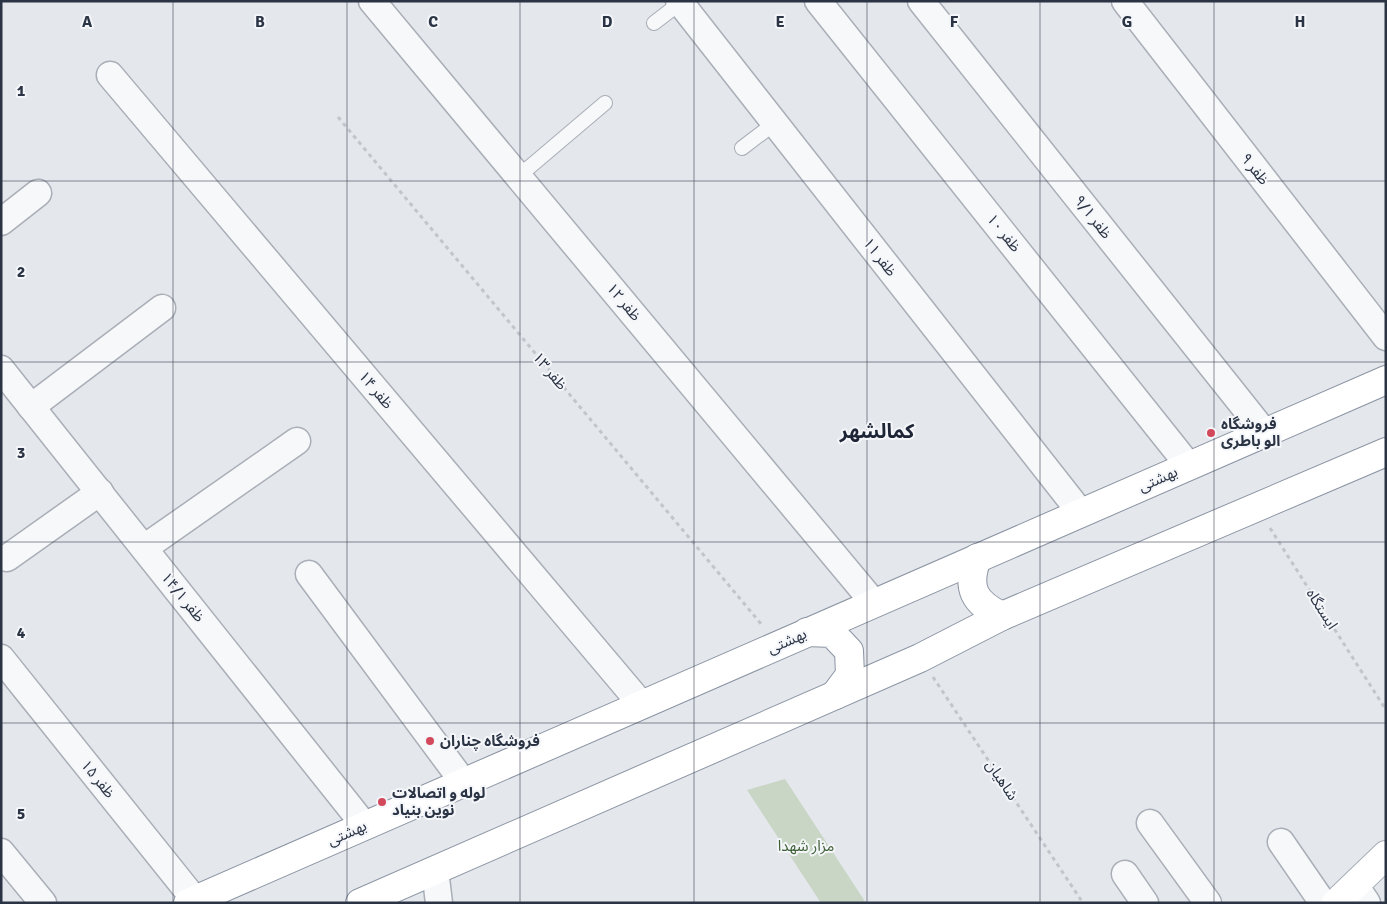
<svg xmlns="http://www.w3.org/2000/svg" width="1387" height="904" font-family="Signika,'Noto Sans Arabic',sans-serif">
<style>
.green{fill:#c9d6c5}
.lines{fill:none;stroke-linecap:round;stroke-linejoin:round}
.service-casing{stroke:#a9aeb7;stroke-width:16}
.minor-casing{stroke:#a9aeb7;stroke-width:29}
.secondary-casing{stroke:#a9aeb7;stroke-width:30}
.trunk-casing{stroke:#8b94a3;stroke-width:30}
.path{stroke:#c2c5cb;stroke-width:3;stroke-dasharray:4 4;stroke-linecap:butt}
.service{stroke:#f7f8fa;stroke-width:14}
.minor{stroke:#f7f8fa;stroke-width:26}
.secondary{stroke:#fff;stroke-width:28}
.trunk{stroke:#fff;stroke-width:28}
.grid{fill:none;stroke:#2b3445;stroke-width:1;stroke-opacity:0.55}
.poi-dot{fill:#d1495b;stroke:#f4f6f9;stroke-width:2}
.labels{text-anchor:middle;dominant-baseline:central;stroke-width:4;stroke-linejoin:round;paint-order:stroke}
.street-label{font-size:15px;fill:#2b3445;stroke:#f4f6f9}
.poi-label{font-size:15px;font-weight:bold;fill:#2b3445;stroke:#f4f6f9;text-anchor:start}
.park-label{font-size:15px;fill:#3f6138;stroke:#f4f6f9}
.district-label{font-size:20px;font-weight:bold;fill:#1d2536;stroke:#f4f6f9}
.grid-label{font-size:16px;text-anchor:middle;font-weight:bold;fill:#2b3445;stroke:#f4f6f9;stroke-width:4;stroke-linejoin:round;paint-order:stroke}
</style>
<rect width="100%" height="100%" fill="#e4e7ec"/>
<path class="green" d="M785,779L866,903H821L747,790Z"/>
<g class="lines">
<g class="service-casing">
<g id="service">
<path d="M654,23L680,3"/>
<path d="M742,148L775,123"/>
<path d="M519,176L605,103"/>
</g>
</g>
<g class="minor-casing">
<g id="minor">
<path d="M372,1L874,603"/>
<path d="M679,1L1081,513"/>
<path d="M818,1L1189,466"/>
<path d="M921,1L1265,433"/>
<path d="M1125,1L1386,337"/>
<path d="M110,75L642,705"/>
<path d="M1,222L38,193"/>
<path d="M1,369L365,826"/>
<path d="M31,407L162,308"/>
<path d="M144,548L297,441"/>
<path d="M7,558L100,492"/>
<path d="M309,574L464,783"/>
<path d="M1,658L195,900"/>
<path d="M1150,823L1208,903"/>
<path d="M1281,842L1323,903"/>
<path d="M1,852L43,903"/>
<path d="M435,870L439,903"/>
<path d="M1125,874L1145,903"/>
<path d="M1355,885L1367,903"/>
</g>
</g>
<g class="secondary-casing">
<path id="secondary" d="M1336,903L1386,855"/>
</g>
<g class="trunk-casing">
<g id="trunk">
<path d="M977,558C966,588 974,603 1002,616"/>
<path d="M807,632L832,633L849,651L850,675L835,695"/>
<path d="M188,903L1386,380"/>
<path d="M360,903L920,658L1002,616L1386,452"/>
</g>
</g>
<g class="path">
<path d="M338,117L762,625"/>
<path d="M1270,528L1386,710"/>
<path d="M933,677L1083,903"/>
</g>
<use href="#service" class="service"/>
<use href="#minor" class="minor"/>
<use href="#secondary" class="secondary"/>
<use href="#trunk" class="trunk"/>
</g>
<path class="grid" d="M173,1V903M347,1V903M520,1V903M694,1V903M867,1V903M1040,1V903M1214,1V903M1,181H1386M1,362H1386M1,542H1386M1,723H1386"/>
<g class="poi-dot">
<circle cx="1211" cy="433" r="5"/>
<circle cx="430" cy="741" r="5"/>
<circle cx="382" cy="802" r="5"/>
</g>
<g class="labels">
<g class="street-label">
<text transform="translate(1255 169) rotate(52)">ظفر ۹</text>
<text transform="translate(1093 217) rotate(52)">ظفر ۹/۱</text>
<text transform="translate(1004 233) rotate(51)">ظفر ۱۰</text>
<text transform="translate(880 257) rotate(52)">ظفر ۱۱</text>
<text transform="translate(624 302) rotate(50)">ظفر ۱۲</text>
<text transform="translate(550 371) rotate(50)">ظفر ۱۳</text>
<text transform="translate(376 390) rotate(50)">ظفر ۱۴</text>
<text transform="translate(1158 479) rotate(-24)">بهشتی</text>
<text transform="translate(183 597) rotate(51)">ظفر ۱۴/۱</text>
<text transform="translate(1322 609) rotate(58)">ایستگاه</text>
<text transform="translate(787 641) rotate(-24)">بهشتی</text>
<text transform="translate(98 779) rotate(51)">ظفر ۱۵</text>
<text transform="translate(1002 780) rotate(56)">شاهیان</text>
<text transform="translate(347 833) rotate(-24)">بهشتی</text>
</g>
<g class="poi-label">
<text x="1221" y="424">فروشگاه<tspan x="1221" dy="17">الو باطری</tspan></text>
<text x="440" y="741">فروشگاه چناران</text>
<text x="392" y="793">لوله و اتصالات<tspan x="392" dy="17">نوین بنیاد</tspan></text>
</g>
<g class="park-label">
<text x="806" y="846">مزار شهدا</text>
</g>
<g class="district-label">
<text x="877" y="431">کمالشهر</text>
</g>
</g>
<g class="grid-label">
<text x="87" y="27">A</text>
<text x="260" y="27">B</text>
<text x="433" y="27">C</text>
<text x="607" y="27">D</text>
<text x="780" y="27">E</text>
<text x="954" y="27">F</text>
<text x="1127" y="27">G</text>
<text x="1300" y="27">H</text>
<text x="21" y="96">1</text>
<text x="21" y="277">2</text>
<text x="21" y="458">3</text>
<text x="21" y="638">4</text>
<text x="21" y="819">5</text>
</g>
<rect width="1387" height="904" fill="none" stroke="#2b3445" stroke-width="5"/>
</svg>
